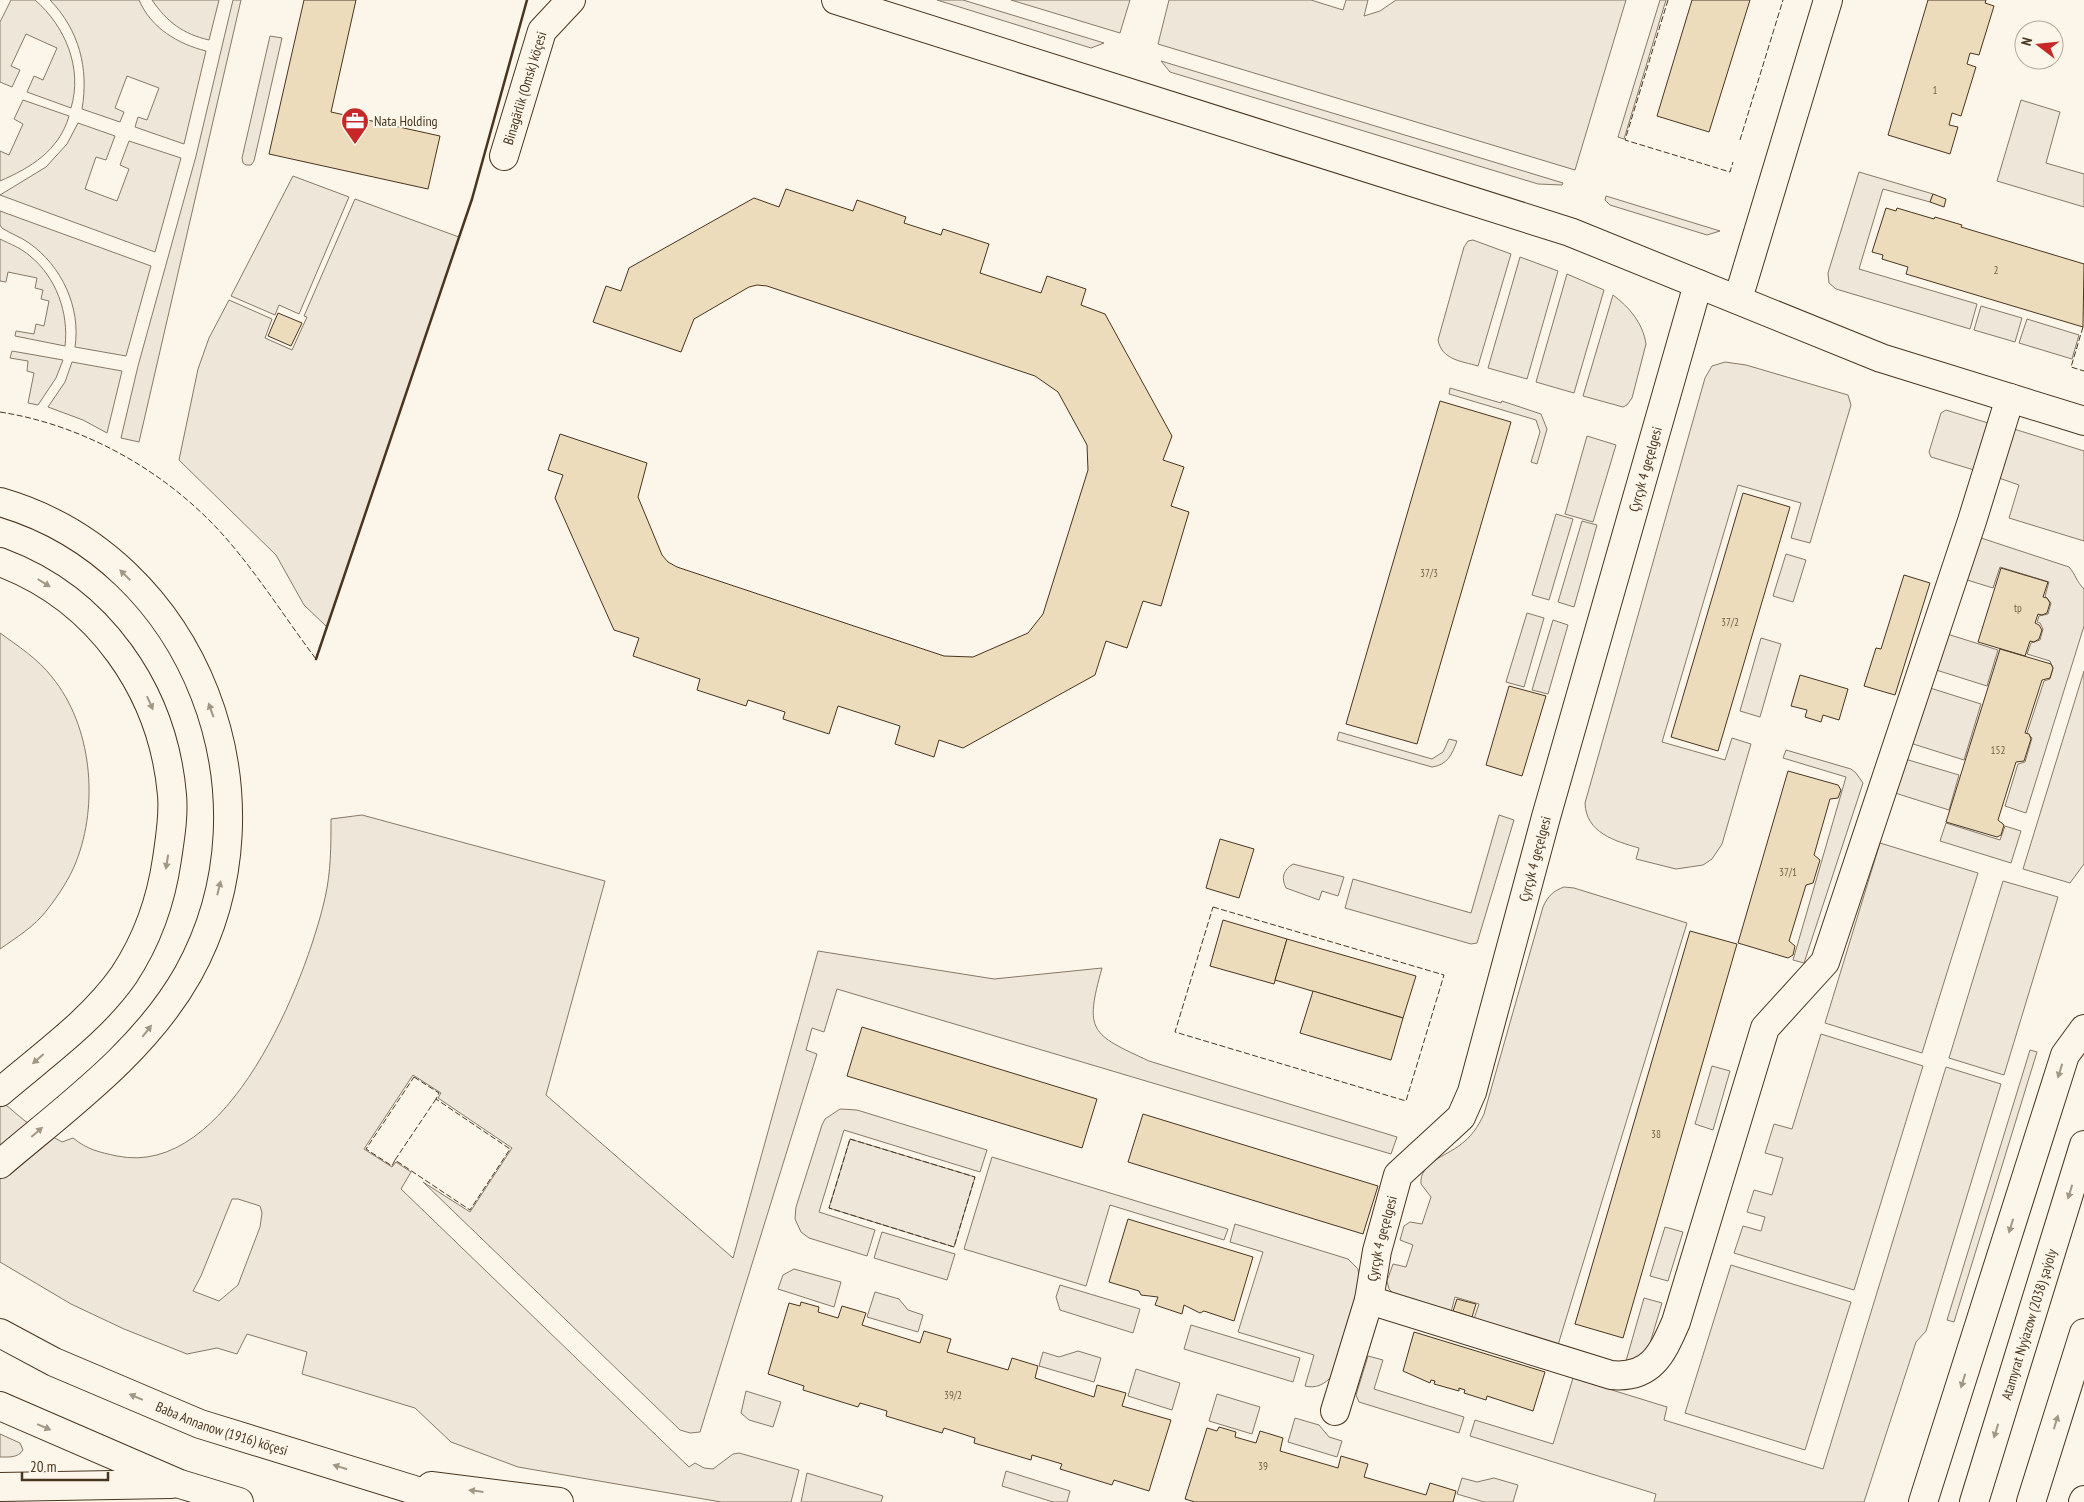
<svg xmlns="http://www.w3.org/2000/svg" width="2084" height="1502" font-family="'PT Sans Narrow',sans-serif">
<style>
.green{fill:#ede6d9;stroke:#887966;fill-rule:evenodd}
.building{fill:#ecdcbc;stroke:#4a3520}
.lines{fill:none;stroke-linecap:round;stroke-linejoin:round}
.minor-casing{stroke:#4a3520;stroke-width:30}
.major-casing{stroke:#4a3520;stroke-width:30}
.minor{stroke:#fbf6e9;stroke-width:28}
.major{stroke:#fbf6e9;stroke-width:28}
.fence{stroke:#4a3520;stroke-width:1;stroke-dasharray:6 2.5;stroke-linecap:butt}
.wall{stroke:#4a3520;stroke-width:2.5}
.oneway{fill:#a29684}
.labels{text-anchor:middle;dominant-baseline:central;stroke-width:4;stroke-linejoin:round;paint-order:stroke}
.number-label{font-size:11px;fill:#725f47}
.street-label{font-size:14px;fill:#4a3520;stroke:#fbf6e9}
.poi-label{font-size:14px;fill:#4a3520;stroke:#fbf6e9;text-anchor:start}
</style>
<rect width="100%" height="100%" fill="#fbf6e9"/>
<g class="green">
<path d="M11,0H35C65,26 83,68 71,108L27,92L34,76L43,80L57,48L26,34L11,66L20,70L12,87L0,82V22Z"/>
<path d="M50,0H139C151,28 178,44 206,51L184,144L135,127L138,117L147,120L159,88L127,76L115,108L124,112L120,122L82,109C89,68 79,30 50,0Z"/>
<path d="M152,0H219L209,40C183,34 167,22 152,0Z"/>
<path d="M233,0H241L139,442L121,438L138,366L196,156Z"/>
<path d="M937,0H963L1104,43L1091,48Z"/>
<path d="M1011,0H1130L1120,33Z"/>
<path d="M1169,0H1311L1343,10L1346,0H1368L1364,16L1380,11L1396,0H1626L1575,170L1158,44Z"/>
<path d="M1660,0H1666L1624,139L1618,137Z"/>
<path d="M270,36L282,38L254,161L251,165H246L243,163L242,158Z"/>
<path d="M1161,61L1563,183L1562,185L1538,184L1170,72Z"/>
<path d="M23,100L69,116C59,151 30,168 0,181V151L9,155L23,124L14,119Z"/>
<path d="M2021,100L2060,112L2046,163L2084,174V207L1997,181Z"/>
<path d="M78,123L115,136L106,160L96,157L85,189L117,201L129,169L120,165L129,141L181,158L155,252L0,195L46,167L67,144Z"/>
<path d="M1859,172L1933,194L1930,202L1883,189L1859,269L1977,304L1970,329L1836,289L1829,283L1828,273Z"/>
<path d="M293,176L349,197L299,314L279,305L275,315L231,296Z"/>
<path d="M1606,196L1720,231L1707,235L1610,205L1605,200Z"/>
<path d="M355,199L459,237L327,627L304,605L276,555L179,460L198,369L209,338L229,300L272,319L265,338L292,350L307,317L304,316Z"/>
<path d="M0,211L151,266L126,356L75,347C81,308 62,266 29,243C21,237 11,234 2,228L0,225Z"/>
<path d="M0,239C10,244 21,248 30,256C56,277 69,313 65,346L15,336L16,331L34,334L36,324L44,326L49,301L41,299L43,290L35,288L37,278L8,272L6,282L0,281Z"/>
<path d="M1473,240L1511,254L1478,366C1461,361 1442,360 1438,340L1464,247L1468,241Z"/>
<path d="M1520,257L1558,271L1527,379L1488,368Z"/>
<path d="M1567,274L1604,290L1574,393L1536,382Z"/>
<path d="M1613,295C1629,307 1643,323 1646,344L1632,398L1627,405L1623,407L1583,396Z"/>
<path d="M1981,306L2022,318L2015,342L1974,330Z"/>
<path d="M2027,319L2079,335L2072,359L2019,343Z"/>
<path d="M12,351L63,360L56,378L38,405L28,403L34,373L27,371L28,361L10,358Z"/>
<path d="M72,362L122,371L107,433L83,420L48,407L65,382Z"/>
<path d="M1725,362L1746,365L1848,395L1851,405L1810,543L1791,538L1801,503L1738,485L1662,742L1725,760L1732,738L1751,744L1722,844L1712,859L1703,865L1676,869L1636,859L1639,848C1615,841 1586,833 1585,803L1705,378L1712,366Z"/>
<path d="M1450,388L1501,403L1502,401L1541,414L1547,429L1537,464L1531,462L1540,432L1536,420L1449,394Z"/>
<path d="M1946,410L1988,423L1991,429L1974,470L1931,457L1929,452L1941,413Z"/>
<path d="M2014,429L2084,451V541L2009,518L2019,485L1999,478Z"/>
<path d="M1587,436L1616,445L1593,522L1565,514Z"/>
<path d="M1556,514L1573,519L1549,600L1532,595Z"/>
<path d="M1582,521L1597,525L1574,607L1558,602Z"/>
<path d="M1978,537L2069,567C2076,575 2076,581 2084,589V626L2026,813L2005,806L2018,764L2025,762L2032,738L2027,733L2044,681L2050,679L2053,668L2050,661L2027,654L2031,643L2040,640L2043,629L2040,623L2037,622L2039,616L2048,614L2051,603L2045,596L2049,582L2000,567L1993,588L1964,579Z"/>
<path d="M1786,554L1806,560L1793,602L1773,596Z"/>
<path d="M1527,613L1544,618L1524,687L1506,682Z"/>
<path d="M1553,620L1568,625L1548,694L1532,690Z"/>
<path d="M0,633C18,646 38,659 52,677C92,726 99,804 76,862C70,878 58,896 47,910C34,927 17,937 0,949Z"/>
<path d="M1944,633L1998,650L1987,686L1933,669Z"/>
<path d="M1761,638L1781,644L1760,717L1740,711Z"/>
<path d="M2084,671V864L2070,883L2023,869Z"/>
<path d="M1927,687L1981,704L1964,760L1910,743Z"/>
<path d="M1339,732L1432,759L1443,752L1449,739L1457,741C1452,755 1447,765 1432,767L1337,740Z"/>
<path d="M1786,750L1851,769L1856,773L1863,783L1804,963L1793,960L1846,777L1783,758Z"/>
<path d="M1905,759L1959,775L1949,810L1895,793Z"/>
<path d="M362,815L605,881L546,1095L733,1258L818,951L994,979L1102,968C1084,1032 1091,1034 1149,1061L1397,1137L1391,1154L837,989L824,1032L812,1028L806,1050L817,1054L700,1432L690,1433L680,1430L423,1182L470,1212L512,1148L438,1098L441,1093L413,1075L364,1149L392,1167L396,1162L411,1172L401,1189L689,1467L695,1463L704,1468L713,1469L733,1454L739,1453L799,1470L791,1502H721L518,1467L451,1442L415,1408L302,1374L307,1352L247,1334L237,1354L217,1348L187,1354L124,1329L71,1304L0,1262V1100L25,1121L62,1142L73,1138C88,1150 99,1152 117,1156C228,1179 306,981 325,898C331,872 331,845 331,819ZM232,1199H238L260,1206L262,1213L260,1227L238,1285L219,1301L193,1291L201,1276Z"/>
<path d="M1499,815L1514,820L1477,943L1471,944L1345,908L1353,879L1471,913Z"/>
<path d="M1946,823L2000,840L2005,826L2021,831L2011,863L1940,841Z"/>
<path d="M1880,843L1978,873L1922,1053L1825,1023Z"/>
<path d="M1293,864L1344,877L1338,896L1322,891L1319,900L1286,888C1281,878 1283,870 1293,864Z"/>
<path d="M2003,881L2058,897L2004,1075L1949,1058Z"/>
<path d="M1564,887L1574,888L1687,923L1558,1345L1474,1319L1479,1304L1455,1297L1451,1312L1396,1296L1389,1289L1387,1281L1393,1264L1406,1267L1413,1245L1400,1240L1404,1226L1410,1222L1422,1224L1431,1197L1421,1184C1419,1163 1446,1156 1460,1145C1471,1137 1478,1127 1484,1114L1543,907C1548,896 1553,891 1564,887Z"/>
<path d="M1821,1034L1923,1066L1854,1290L1734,1253L1743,1226L1761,1231L1765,1217L1747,1212L1754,1190L1772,1195L1783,1158L1765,1153L1774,1124L1792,1129Z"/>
<path d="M2030,1050L2037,1052L1954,1322L1947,1320Z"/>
<path d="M1712,1066L1730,1071L1713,1130L1695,1124Z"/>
<path d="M1946,1067L2001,1084L1926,1331L1916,1342L1864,1502H1654L1656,1494L1470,1436L1475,1420L1553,1444L1573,1378L1667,1407L1664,1420L1823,1469Z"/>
<path d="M840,1109L857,1110L987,1150L980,1172L844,1130L819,1212L875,1230L867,1256L809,1238L801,1232L795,1219L796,1207L822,1125L825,1119Z"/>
<path d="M850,1139L975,1177L954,1247L829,1208Z"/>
<path d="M992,1157L1228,1229L1224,1240L1110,1205L1086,1286L964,1249Z"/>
<path d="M1235,1224L1348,1259L1358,1269L1360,1284L1332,1376C1325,1384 1316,1389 1305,1386L1314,1355L1238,1332L1263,1252L1230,1242Z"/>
<path d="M1665,1227L1683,1232L1668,1281L1650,1276Z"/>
<path d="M882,1232L955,1254L947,1280L874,1258Z"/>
<path d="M1731,1265L1851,1302L1805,1450L1685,1413Z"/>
<path d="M794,1269L841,1282L834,1307L778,1289L783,1275Z"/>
<path d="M1060,1285L1140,1309L1133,1333L1060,1310L1056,1297Z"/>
<path d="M875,1292L899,1299L908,1310L923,1315L918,1332L867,1317Z"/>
<path d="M1644,1298L1662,1303L1648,1350L1640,1359L1626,1361Z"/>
<path d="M1191,1325L1300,1358L1293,1382L1184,1349Z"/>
<path d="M1078,1351L1101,1358L1094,1382L1039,1366L1043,1352L1059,1357Z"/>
<path d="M1368,1356L1383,1360L1374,1389L1464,1417L1459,1433L1359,1402L1356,1395Z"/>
<path d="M1136,1369L1180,1383L1172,1410L1128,1396Z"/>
<path d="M746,1391L781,1402L773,1427L749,1420L741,1413Z"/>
<path d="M1217,1394L1260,1407L1252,1434L1209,1421Z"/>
<path d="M1295,1418L1319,1425L1329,1437L1342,1441L1337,1457L1288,1442Z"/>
<path d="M0,1434L20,1443L23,1450C18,1458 9,1457 0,1457Z"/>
<path d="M1006,1471L1070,1491L1067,1502H1053L1002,1486Z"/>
<path d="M807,1473L883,1496L881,1502H801Z"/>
<path d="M1462,1478L1477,1482L1494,1478L1518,1485L1513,1502H1484L1457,1494Z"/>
</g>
<g class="building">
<path d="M304,0H356L331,112L440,136L428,189L269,154Z"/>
<path d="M1692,0H1750L1709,132L1657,116Z"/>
<path d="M1928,0H1986L1985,3L1994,6L1979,55L1970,53L1967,64L1976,67L1961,116L1952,113L1949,125L1958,127L1950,154L1888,135Z"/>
<path d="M786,189L853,211L857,200L906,217L904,223L941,235L943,229L989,244L980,273L1041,293L1047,276L1086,289L1081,305L1105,314L1172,436L1163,460L1184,467L1171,506L1189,512L1161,606L1143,601L1127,648L1106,641L1095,675L963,748L939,740L934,757L895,744L900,726L838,706L829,734L783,719L785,712L748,700L746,706L697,690L700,679L633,656L639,638L614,630L555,498L563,475L548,470L560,434L647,463L638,497L662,555L668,562L677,567L944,656L973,657L1028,633L1043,614L1088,470L1087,445L1058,392L1035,376L767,286L757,285L749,287L694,319L681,352L593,322L606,286L621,291L629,268L754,198L779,207Z"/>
<path d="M1933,194L1946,199L1944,207L1930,202Z"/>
<path d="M1886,208L1896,211L1897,208L1934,219L1935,217L1962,225L1961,227L2084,264L2083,327L1906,274L1908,267L1882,259L1883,255L1872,252Z"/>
<path d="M278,313L302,323L291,346L268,336Z"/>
<path d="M1440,401L1511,422L1417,744L1346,724Z"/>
<path d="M1743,493L1790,507L1718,751L1671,737Z"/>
<path d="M2001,568L2048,582L2043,597L2047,598L2050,603L2047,613L2042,615L2038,614L2035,623L2039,625L2042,630L2039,639L2034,642L2030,641L2025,656L1978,642Z"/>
<path d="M1904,575L1930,583L1895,695L1864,686L1876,648L1881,649Z"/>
<path d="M2000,649L2051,664L2053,668L2050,678L2042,680L2025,733L2029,734L2031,739L2024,761L2016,762L1998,820L2004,825L2001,835L1997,837L1946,822Z"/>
<path d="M1800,675L1848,689L1839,720L1823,715L1821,722L1805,717L1807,710L1791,706Z"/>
<path d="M1509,686L1546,696L1522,776L1486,765Z"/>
<path d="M1788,771L1838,785L1841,790L1838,798L1830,799L1814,855L1820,860L1813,883L1806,885L1789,941L1795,946L1793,955L1788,958L1738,943Z"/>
<path d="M1220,839L1254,849L1239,898L1206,888Z"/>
<path d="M1223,920L1287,939L1274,984L1210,966Z"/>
<path d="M1690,931L1737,944L1623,1338L1575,1324Z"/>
<path d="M1287,939L1416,976L1403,1018L1275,980Z"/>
<path d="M1313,991L1403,1018L1391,1060L1300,1033Z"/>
<path d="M862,1027L1097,1099L1082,1148L847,1076Z"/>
<path d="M1143,1114L1378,1186L1363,1234L1128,1162Z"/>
<path d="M1128,1219L1253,1257L1234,1321L1204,1311L1200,1313L1184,1305L1182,1314L1155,1305L1158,1297L1141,1295L1139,1291L1109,1282Z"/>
<path d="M1457,1299L1476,1304L1472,1317L1453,1311Z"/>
<path d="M801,1302L819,1307L818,1312L838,1318L842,1306L866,1313L862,1325L920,1343L924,1331L951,1339L947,1352L1008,1370L1012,1358L1038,1366L1035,1378L1094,1397L1097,1385L1126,1393L1122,1406L1171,1420L1149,1491L1114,1480L1112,1485L1060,1469L1062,1464L1032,1455L1031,1460L974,1443L975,1438L944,1428L942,1433L886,1416L887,1411L860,1403L858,1407L803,1390L804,1386L768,1374L789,1303L800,1306Z"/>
<path d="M1414,1332L1545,1372L1533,1411L1487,1396L1486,1400L1464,1393L1465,1390L1459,1388V1391L1434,1384L1435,1381L1431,1380L1430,1383L1403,1371Z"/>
<path d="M1219,1427L1236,1432L1235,1437L1256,1443L1260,1431L1283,1438L1280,1451L1338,1468L1341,1456L1368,1464L1364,1477L1426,1495L1430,1483L1456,1491L1453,1502H1195L1185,1499L1207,1428L1217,1431Z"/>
</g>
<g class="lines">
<g class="minor-casing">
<g id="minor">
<path d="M836,0L1570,232L1881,358L2084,421"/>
<path id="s1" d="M504,156L542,31L571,0"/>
<path d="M1738,299L1828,0"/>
<path d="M1369,1300L1611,1375C1651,1379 1662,1354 1676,1322L1765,1028L1825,962L1972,521L2010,398"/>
<path id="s2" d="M1335,1411L1369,1300L1377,1251L1398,1175L1461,1117L1472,1092L1546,817L1698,284"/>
</g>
</g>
<g class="major-casing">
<g id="major">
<path d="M0,502C197,559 286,798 188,974C144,1052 67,1107 0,1164"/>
<path d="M0,562C99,599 163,691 172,795C174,816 170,838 167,859C161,901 147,940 124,975C92,1021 42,1056 0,1092"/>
<path id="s3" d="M0,1333L54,1362L200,1424L453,1502"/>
<path d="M0,1406L180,1484L239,1502"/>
<path d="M431,1486L559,1502"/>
<path d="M0,1487L171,1484"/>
<path d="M1923,1502L2065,1055L2084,1029"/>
<path id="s4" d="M1974,1502L2084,1145"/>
<path d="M2031,1502L2084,1333"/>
<path d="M2083,1502L2084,1500"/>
</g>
</g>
<use href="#minor" class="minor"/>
<use href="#major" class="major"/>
<g class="fence">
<path d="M1668,0L1625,140L1730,172L1733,162"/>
<path d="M1740,140L1783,0"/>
<path d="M2083,327L2071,367L2084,371"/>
<path d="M0,412C78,424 154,465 209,520C249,560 282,614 316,659"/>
<path d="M1213,907L1444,975L1406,1101L1175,1032Z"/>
<path d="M414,1077L439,1093L436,1099L510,1149L470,1210L395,1160L392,1166L366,1149Z"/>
<path d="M850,1139L975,1177L954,1247L829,1208Z"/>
<path d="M395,1160L436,1099"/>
</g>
<path class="wall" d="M316,659L472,199L527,0"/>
</g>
<defs><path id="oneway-solid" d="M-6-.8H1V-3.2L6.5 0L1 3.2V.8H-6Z" transform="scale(1.25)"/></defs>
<g class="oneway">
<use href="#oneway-solid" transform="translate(125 575) rotate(-136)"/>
<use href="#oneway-solid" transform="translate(44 583) rotate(32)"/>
<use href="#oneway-solid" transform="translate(150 703) rotate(66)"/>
<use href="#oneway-solid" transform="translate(211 710) rotate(-110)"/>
<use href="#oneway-solid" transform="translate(167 862) rotate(99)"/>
<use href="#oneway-solid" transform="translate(219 888) rotate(-76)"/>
<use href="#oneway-solid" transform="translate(147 1031) rotate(-52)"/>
<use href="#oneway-solid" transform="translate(38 1059) rotate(139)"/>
<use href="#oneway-solid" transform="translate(2060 1071) rotate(107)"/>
<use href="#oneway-solid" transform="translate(37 1132) rotate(-41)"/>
<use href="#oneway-solid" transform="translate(2070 1192) rotate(107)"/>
<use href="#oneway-solid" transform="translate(2011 1226) rotate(107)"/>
<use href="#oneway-solid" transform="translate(1963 1381) rotate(107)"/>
<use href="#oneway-solid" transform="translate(136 1397) rotate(-157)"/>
<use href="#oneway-solid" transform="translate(2056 1422) rotate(-73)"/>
<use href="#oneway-solid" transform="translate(44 1427) rotate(23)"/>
<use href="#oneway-solid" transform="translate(1996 1431) rotate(107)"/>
<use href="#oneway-solid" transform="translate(340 1467) rotate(-163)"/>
<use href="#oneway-solid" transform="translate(476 1491) rotate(-173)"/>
</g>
<defs>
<g id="office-pin" transform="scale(1.4375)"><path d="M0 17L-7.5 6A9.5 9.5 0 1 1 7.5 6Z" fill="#c62828" stroke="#fbf6e9"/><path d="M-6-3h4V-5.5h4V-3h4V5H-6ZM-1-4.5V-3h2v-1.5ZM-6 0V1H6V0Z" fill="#fff"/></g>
</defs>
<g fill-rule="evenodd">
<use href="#office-pin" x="355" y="121"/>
</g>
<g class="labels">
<g class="number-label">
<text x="1935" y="90">1</text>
<text x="1996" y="270">2</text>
<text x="1429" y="573">37/3</text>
<text x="2018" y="608">tp</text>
<text x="1730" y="622">37/2</text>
<text x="1998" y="750">152</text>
<text x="1788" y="872">37/1</text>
<text x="1656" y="1134">38</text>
<text x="953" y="1395">39/2</text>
<text x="1263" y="1466">39</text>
</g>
<g class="street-label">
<text stroke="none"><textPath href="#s1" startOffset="71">Binagärlik (Omsk) köçesi</textPath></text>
<text stroke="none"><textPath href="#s2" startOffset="1004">Çyrçyk 4 geçelgesi</textPath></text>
<text stroke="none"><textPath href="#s2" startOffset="599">Çyrçyk 4 geçelgesi</textPath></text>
<text stroke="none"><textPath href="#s2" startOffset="179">Çyrçyk 4 geçelgesi</textPath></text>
<text stroke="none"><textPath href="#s4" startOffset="186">Atamyrat Nyýazow (2038) şaýoly</textPath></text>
<text stroke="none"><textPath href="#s3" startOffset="242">Baba Annanow (1916) köçesi</textPath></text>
</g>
<g class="poi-label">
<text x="374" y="121">Nata Holding</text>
</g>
</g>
<g transform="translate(2039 45) rotate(286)"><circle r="24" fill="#fbf6e9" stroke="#b4a999"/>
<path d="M0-4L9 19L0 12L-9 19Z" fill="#c62828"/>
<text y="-8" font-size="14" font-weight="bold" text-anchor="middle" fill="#4a3520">N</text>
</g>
<path d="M22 1472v8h86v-8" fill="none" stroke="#4a3520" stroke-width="2.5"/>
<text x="30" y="1472" font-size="15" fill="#4a3520" stroke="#fbf6e9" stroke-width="4" paint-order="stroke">20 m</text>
</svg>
